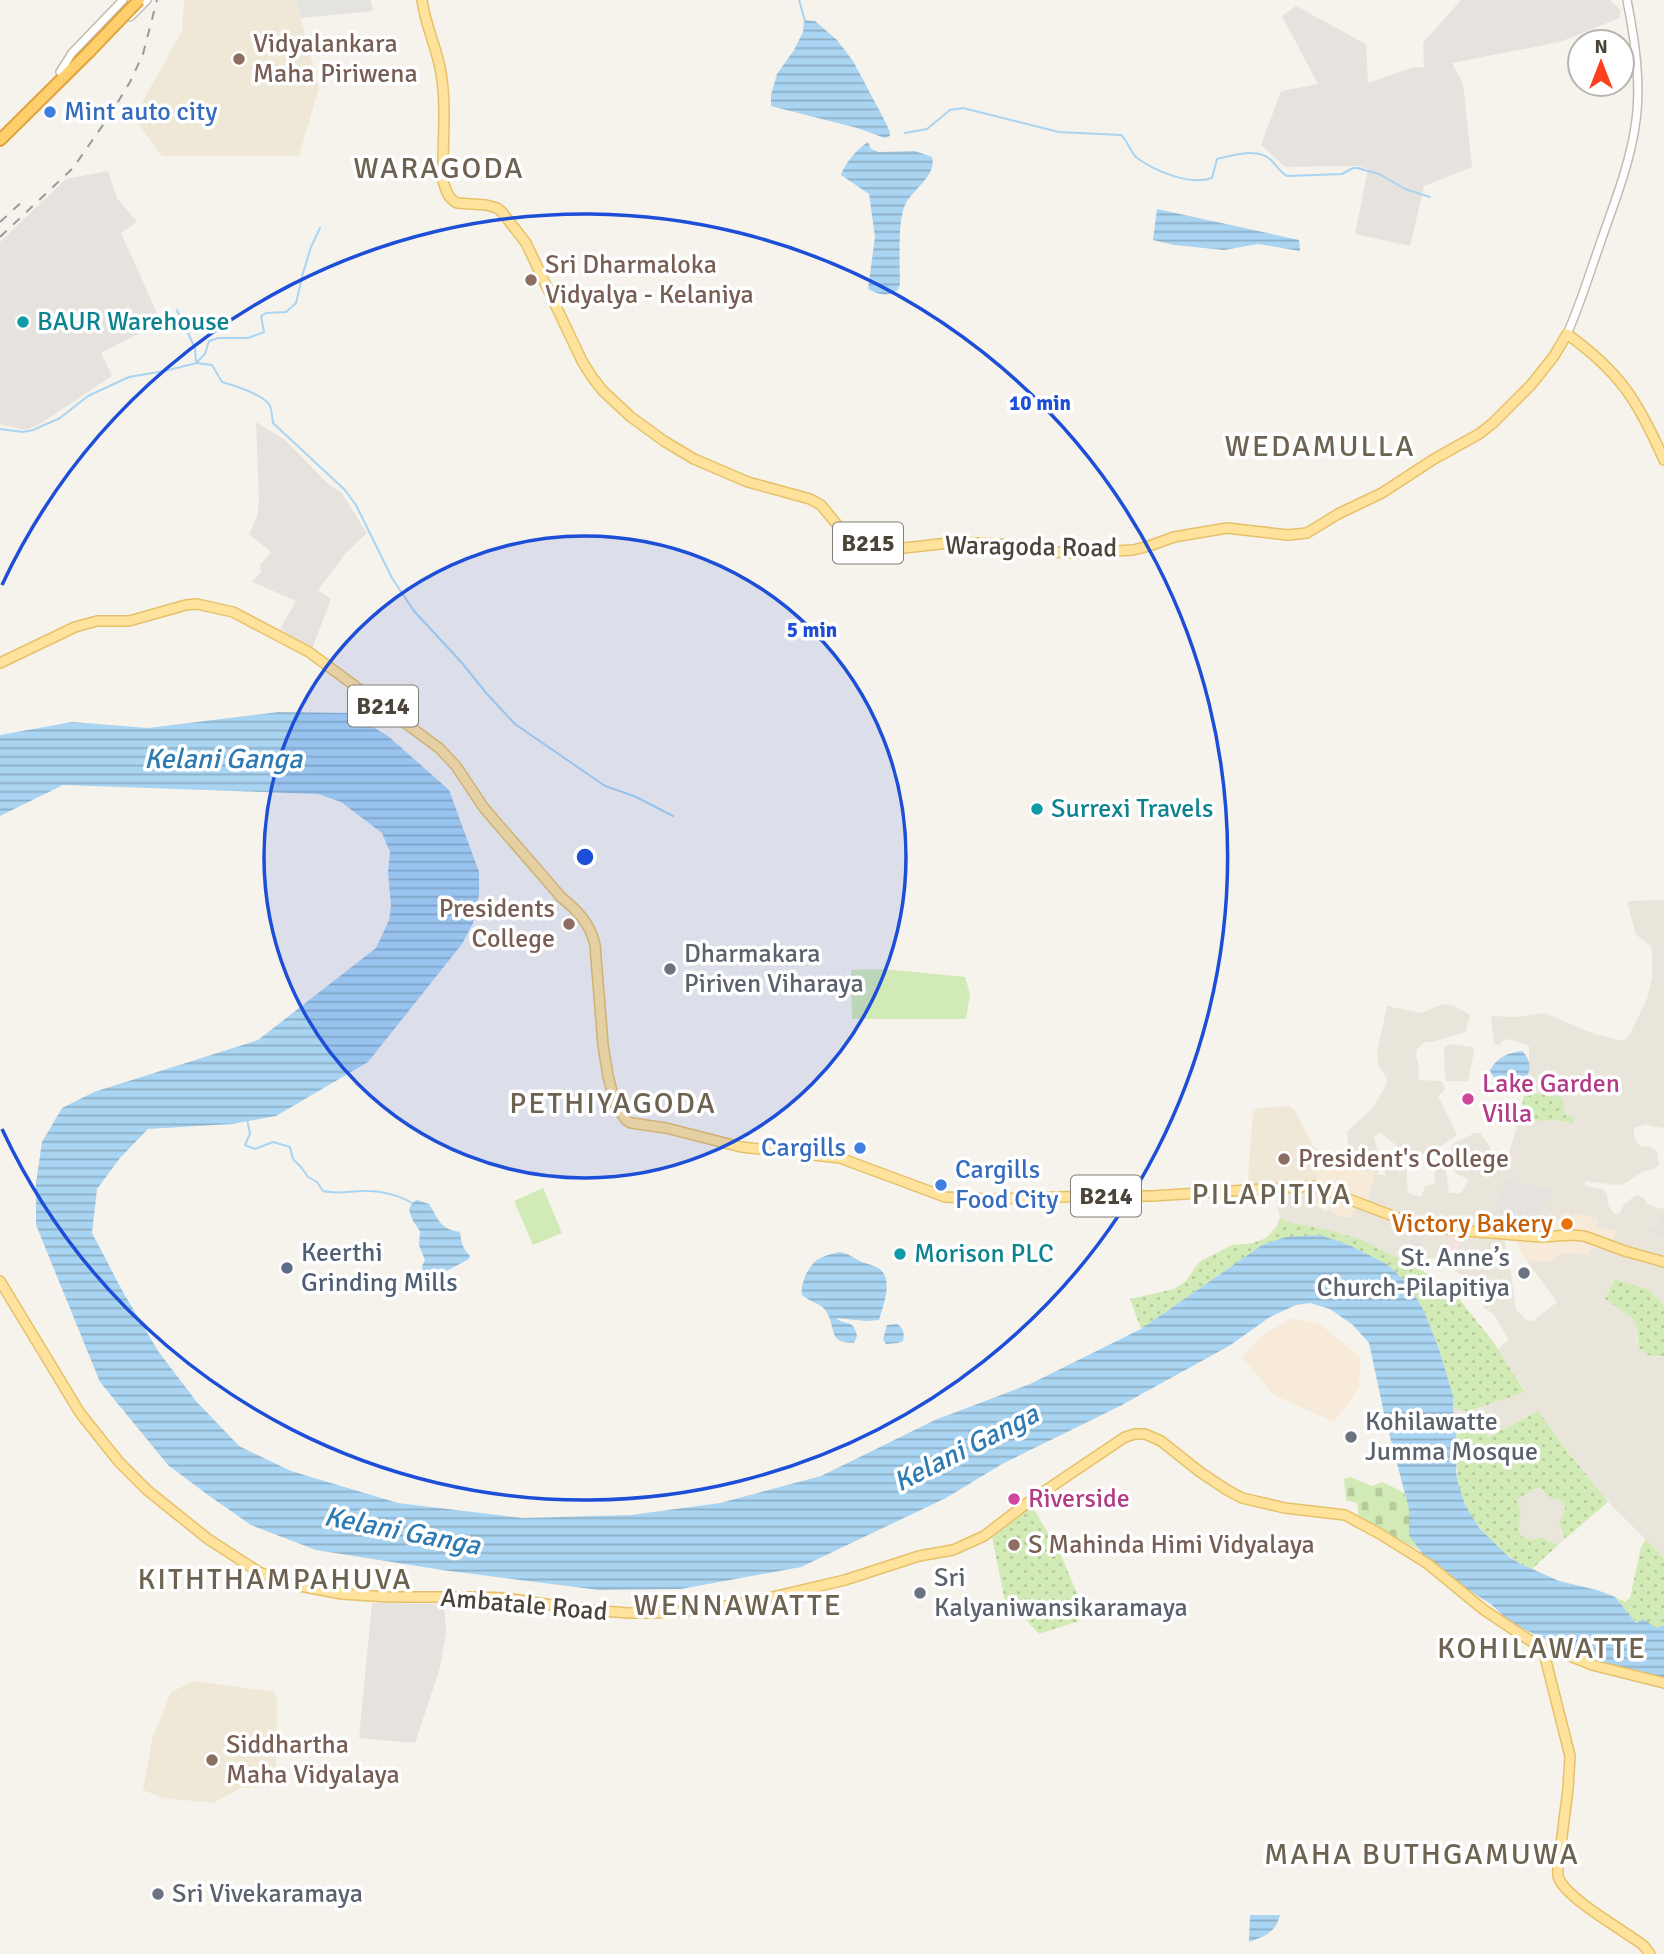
<svg xmlns="http://www.w3.org/2000/svg" width="1664" height="1954" font-family="Signika,sans-serif">
<style>
.residential{fill:#eae5da;fill-rule:evenodd}
.commercial{fill:#f7ead8}
.industrial{fill:#e6e2dd}
.education{fill:#efe8d6}
.medical{fill:#f6e3e0}
.grass{fill:url(#grass-dots)}
.cemetery{fill:url(#cemetery-stones)}
.pitch{fill:#d2eab5}
.parking{fill:#e5e3e0}
.water{fill:url(#water-rules)}
.lines{fill:none;stroke-linecap:round;stroke-linejoin:round}
.stream{stroke:#a9d4f2;stroke-width:2}
.minor-casing{stroke:#c2bbae;stroke-width:10}
.major-casing{stroke:#e6c16a;stroke-width:12}
.highway-casing{stroke:#e0a43c;stroke-width:14}
.minor{stroke:#fff;stroke-width:7}
.major{stroke:#ffe39c;stroke-width:9}
.highway{stroke:#ffcf6e;stroke-width:10}
.rail{stroke:#9a9a9a;stroke-width:2;stroke-dasharray:9 9;stroke-linecap:butt}
.highway-bridge-casing{stroke:#e0a43c;stroke-width:14;stroke-linecap:butt}
.highway-bridge{stroke:#ffcf6e;stroke-width:10}
.ring{fill:none;stroke:#1d4ed8;stroke-width:3.5}
.education-dot{fill:#8d6e63;stroke:#fff;stroke-width:2.5}
.shop-dot{fill:#3f7fe0;stroke:#fff;stroke-width:2.5}
.culture-dot{fill:#0f9aa8;stroke:#fff;stroke-width:2.5}
.worship-dot{fill:#6b7280;stroke:#fff;stroke-width:2.5}
.hotel-dot{fill:#d1479c;stroke:#fff;stroke-width:2.5}
.food-dot{fill:#e8710a;stroke:#fff;stroke-width:2.5}
.service-dot{fill:#5c6f8a;stroke:#fff;stroke-width:2.5}
.labels{text-anchor:middle;dominant-baseline:central;stroke-width:7;stroke-linejoin:round;paint-order:stroke}
.shield{fill:#fff;stroke:#817c74;stroke-width:2}
.shield-label{font-size:24px;font-weight:bold;fill:#4b4439}
.education-label{font-size:26px;fill:#785e54;stroke:#fff;text-anchor:start}
.shop-label{font-size:26px;fill:#366cbe;stroke:#fff;text-anchor:start}
.culture-label{font-size:26px;fill:#0d838f;stroke:#fff;text-anchor:start}
.street-label{font-size:26px;fill:#4b4439;stroke:#fff}
.worship-label{font-size:26px;fill:#5b616d;stroke:#fff;text-anchor:start}
.hotel-label{font-size:26px;fill:#b23c85;stroke:#fff;text-anchor:start}
.food-label{font-size:26px;fill:#c56008;stroke:#fff;text-anchor:end}
.service-label{font-size:26px;fill:#4e5e75;stroke:#fff;text-anchor:start}
.water-label{font-size:28px;font-style:italic;fill:#2e7ab2;stroke:#fff}
.quarter-label{font-size:30px;letter-spacing:2px;fill:#6e6250;stroke:#fff}
.centre{fill:#1d4ed8;stroke:#fff;stroke-width:3.5}
.ring-label{font-size:21px;text-anchor:middle;font-weight:bold;fill:#1d4ed8;stroke:#fff;stroke-width:7;stroke-linejoin:round;paint-order:stroke}
</style>
<defs>
<pattern id="grass-dots" width="8" height="8" patternUnits="userSpaceOnUse" patternTransform="scale(1.75)"><rect width="8" height="8" fill="#d2eab5"/><path d="M2 2h.1M6 6h.1" fill="none" stroke="#b6ca9c" stroke-width="1.8" stroke-linecap="round"/></pattern>
<pattern id="cemetery-stones" width="16" height="16" patternUnits="userSpaceOnUse" patternTransform="scale(1.75)"><rect width="16" height="16" fill="#d2eab5"/><path d="M2 7V4a2 2 0 0 1 4 0v3zM10 15v-3a2 2 0 0 1 4 0v3z" fill="#b6ca9c"/></pattern>
<pattern id="water-rules" width="6" height="5" patternUnits="userSpaceOnUse" patternTransform="scale(1.75)"><rect width="6" height="5" fill="#a9d4f2"/><path d="M0 2.5h6" fill="none" stroke="#8caec5"/></pattern>
</defs>
<rect width="100%" height="100%" fill="#f6f3ec"/>
<g class="residential">
<path d="M1664,900V1128L1651,1126L1646,1124L1634,1128V1135L1638,1144L1642,1147L1647,1146L1653,1148L1657,1152L1659,1165L1655,1169L1644,1171L1624,1184L1616,1185L1585,1181V1186L1603,1189L1607,1195L1609,1207L1614,1213L1619,1214L1625,1203L1637,1195L1645,1199L1646,1203L1651,1205L1660,1209L1663,1207V1213L1653,1226L1654,1233L1664,1238V1305L1649,1290L1615,1279L1605,1299L1632,1318L1636,1325L1637,1344L1657,1357L1664,1356V1558L1612,1506L1594,1486L1538,1411L1487,1437L1469,1432L1454,1424V1407L1467,1412L1525,1391L1498,1349L1508,1340V1338L1494,1315L1483,1307V1302L1490,1281L1488,1280L1478,1285L1455,1271L1453,1261L1439,1258L1435,1259L1424,1257L1418,1268L1426,1227L1414,1224L1403,1260L1346,1235L1292,1223L1280,1218L1277,1205L1276,1188L1307,1186L1309,1202L1326,1211L1357,1203L1374,1172L1354,1171L1350,1168L1347,1132L1373,1107L1387,1084L1386,1077L1378,1065L1377,1052L1387,1006L1421,1013L1443,1004L1455,1006L1470,1015L1466,1032L1432,1042H1424L1417,1049L1416,1057L1419,1065L1418,1080L1442,1081L1445,1090L1438,1096L1457,1135L1433,1151L1418,1155H1412L1402,1150L1380,1132L1374,1137L1379,1156L1378,1175H1385V1168L1389,1161L1406,1163L1408,1193L1421,1197L1425,1186L1435,1184L1434,1162L1438,1160H1445L1449,1193H1461L1468,1182L1467,1179L1455,1173L1451,1147L1453,1144L1475,1133H1480L1490,1147V1156L1497,1160H1501L1509,1154L1518,1122L1554,1120L1568,1123L1563,1113L1561,1097L1525,1092L1522,1085L1526,1082L1529,1075V1046L1509,1039L1503,1041L1500,1044L1494,1045L1491,1016L1514,1017L1545,1013L1594,1034L1624,1041L1631,1032L1647,999L1652,978V950L1651,946L1636,935L1627,901ZM1552,1191L1536,1217L1560,1220L1571,1214L1574,1219L1576,1213L1598,1220L1597,1227L1616,1231L1590,1250L1588,1254L1564,1252L1551,1261H1527L1557,1302L1533,1321L1526,1320L1516,1309L1510,1266L1503,1234Z"/>
<path d="M1449,1044L1473,1047L1474,1052L1468,1081H1445L1444,1048Z"/>
<path d="M1539,1487L1550,1498L1558,1499L1565,1506L1561,1528L1565,1539L1558,1545L1541,1537L1532,1540L1522,1537L1518,1527L1516,1500Z"/>
</g>
<g class="commercial">
<path d="M1341,1159H1347L1350,1161V1168L1354,1171L1375,1172L1366,1207L1357,1203L1352,1217H1341L1309,1200L1307,1186L1318,1187V1170L1329,1169Z"/>
<path d="M1563,1213H1569L1574,1218L1575,1213L1598,1220L1597,1227L1616,1231L1612,1246L1601,1242L1597,1248L1590,1250L1588,1255L1564,1252L1551,1261H1527L1517,1245L1515,1235L1541,1237L1547,1219L1560,1220Z"/>
<path d="M1292,1318L1321,1325L1360,1357L1359,1388L1334,1422L1274,1395L1242,1357L1267,1332Z"/>
</g>
<g class="industrial">
<path d="M1461,0H1610L1621,10L1619,18L1560,42L1452,63L1463,84L1472,167L1424,186L1410,246L1355,234L1368,169L1357,166L1286,167L1261,145L1281,91L1318,84L1282,16L1296,6L1366,44L1368,83L1411,68L1424,67L1423,43Z"/>
<path d="M108,171L117,198L137,222L121,233L161,322L101,353L112,376L38,425L25,430L0,424V242L66,179Z"/>
<path d="M256,422L285,440L329,485L341,492L367,533L346,553L318,590L331,599L312,649L280,629L296,601L252,582L261,572L260,565L271,552L249,534L257,517L259,501Z"/>
<path d="M1507,1181L1551,1189L1553,1191L1536,1217L1532,1218L1527,1236L1486,1233L1504,1182Z"/>
<path d="M1664,1207V1238L1654,1233L1651,1230L1663,1213Z"/>
<path d="M1414,1224L1426,1226L1418,1268L1403,1260Z"/>
<path d="M372,1603L444,1604L446,1632L440,1668L415,1743L359,1738Z"/>
</g>
<g class="education">
<path d="M184,0H296L319,88L299,156H163L159,153L135,119V115L182,31Z"/>
<path d="M1288,1106L1294,1109L1313,1146L1317,1148L1318,1187L1247,1191L1253,1112L1258,1108Z"/>
<path d="M194,1681L274,1692L277,1700L276,1785L263,1787L241,1788L213,1803L163,1798L143,1790L153,1736L171,1692Z"/>
</g>
<path class="medical" d="M1453,1230L1462,1231L1457,1257H1448L1447,1254Z"/>
<g class="grass">
<path d="M1525,1092L1561,1097L1563,1099L1564,1113L1574,1118L1572,1123L1554,1120L1518,1122Z"/>
<path d="M1280,1218L1292,1223L1328,1230L1359,1239L1418,1268L1453,1291L1494,1343L1525,1392L1466,1412L1454,1407L1453,1396L1439,1349L1424,1311L1387,1264L1347,1244L1320,1235L1262,1245L1141,1329L1130,1299L1174,1289L1186,1281L1199,1262L1232,1245L1253,1243L1266,1238L1277,1226Z"/>
<path d="M1615,1279L1649,1290L1664,1305V1356H1650L1639,1348L1636,1325L1632,1318L1605,1299Z"/>
<path d="M1538,1411L1571,1456L1608,1502L1565,1539L1559,1522L1564,1513L1565,1506L1558,1499L1550,1498L1539,1487L1516,1500L1521,1511L1518,1527L1522,1537L1532,1540L1541,1537L1558,1545L1532,1569C1497,1555 1458,1512 1457,1473C1456,1455 1459,1442 1454,1424L1469,1432L1480,1428L1484,1430L1488,1437Z"/>
<path d="M1032,1506L1060,1553L1079,1598V1621L1039,1634L1015,1608L1007,1611L992,1537Z"/>
<path d="M1646,1540L1664,1558V1625C1640,1635 1628,1614 1615,1597L1626,1602L1630,1598L1641,1547Z"/>
</g>
<path class="cemetery" d="M1350,1477L1372,1486L1383,1482L1404,1493L1410,1508L1411,1534L1419,1550L1359,1517L1357,1503L1346,1500L1344,1479Z"/>
<g class="pitch">
<path d="M884,969L965,977L970,994L966,1019H852L851,970Z"/>
<path d="M543,1188L562,1233L533,1245L514,1201Z"/>
</g>
<path class="parking" d="M296,0H371L373,11L301,18Z"/>
<g class="water">
<path d="M804,20L815,21L837,40L853,61L886,123L890,133V136L885,138L857,128L771,106V95L777,74L794,50L803,32Z"/>
<path d="M868,142L871,149L879,152L915,151L932,157C937,175 914,189 906,203C897,219 900,263 900,284L898,290C886,297 880,295 868,289L875,237L869,194L841,175C845,163 857,149 868,142Z"/>
<path d="M1157,209L1299,240L1300,251L1258,244L1224,250L1174,245L1153,240Z"/>
<path d="M279,712L350,713L388,736L449,790L479,872V895L473,923L462,944L368,1062L276,1116L232,1124L148,1129L120,1158L97,1189L92,1233L123,1292L158,1351L196,1401L239,1446L291,1471L398,1503L523,1518L631,1515L720,1503L821,1476L935,1420L1030,1384L1141,1329L1262,1245L1286,1237L1320,1235L1347,1244L1387,1264L1407,1283L1424,1311L1439,1349L1453,1396L1454,1424L1458,1445L1456,1471L1458,1483L1465,1505L1480,1529L1509,1557L1521,1564L1559,1581L1597,1590L1615,1597L1636,1623L1643,1619L1656,1628L1664,1625V1678L1592,1661L1530,1632L1511,1623L1492,1605L1444,1574L1426,1559L1409,1535V1509L1385,1418L1369,1343L1353,1325L1330,1309L1310,1303L1296,1305L1270,1317L1229,1346L1120,1406L1002,1464L946,1498L801,1567L681,1589L599,1590L442,1570L316,1550L251,1525L208,1495L168,1465L100,1382L36,1225V1183L42,1142L62,1108L94,1092L258,1040L376,948L389,920L391,906L388,872L390,852L382,833L341,802L318,794L63,785L0,816V735L72,722L148,728Z"/>
<path d="M1522,1051C1534,1062 1531,1079 1517,1087C1506,1084 1494,1083 1490,1070C1498,1057 1507,1053 1522,1051Z"/>
<path d="M417,1200L429,1204C439,1220 440,1229 460,1232C461,1242 463,1249 470,1256L469,1259L439,1275L429,1276L423,1271L422,1266L425,1260L419,1245L420,1231L413,1221L409,1210L412,1203Z"/>
<path d="M839,1252C848,1253 852,1257 860,1261C866,1264 875,1265 881,1270C893,1282 883,1306 879,1320L866,1321L836,1318C847,1327 853,1318 857,1336L854,1343C827,1343 837,1329 826,1311C821,1303 809,1302 802,1295C800,1285 808,1266 817,1260C823,1256 832,1254 839,1252Z"/>
<path d="M897,1324C903,1328 905,1334 903,1341L898,1343L886,1344L883,1339L887,1325Z"/>
<path d="M1250,1915H1280C1276,1932 1264,1937 1249,1942Z"/>
</g>
<g class="lines">
<g class="stream">
<path d="M799,0L805,21"/>
<path d="M905,133L927,129L950,110L963,108L1059,132L1121,135C1128,141 1130,152 1137,158C1155,171 1190,186 1212,178L1217,159C1234,155 1258,147 1271,160C1277,166 1280,172 1287,176L1342,174L1353,168H1357L1379,174L1405,189L1430,197"/>
<path d="M177,310L195,348L196,362"/>
<path d="M197,362L205,354L209,341L218,338H248L264,332L261,316L266,313L286,312L296,303L303,273L311,247L320,228"/>
<path d="M0,429L23,432L33,430L60,418L88,396L129,377L164,371L197,363L212,365L222,382C233,385 265,395 270,406C272,411 272,418 273,423L345,490L356,505L392,578L414,611L462,663L487,694L515,724L605,786L634,796L673,816"/>
<path d="M247,1119L250,1134L245,1145L255,1149L273,1142L290,1147L293,1159L301,1167L308,1177L317,1182L323,1191C338,1195 353,1190 368,1191C382,1191 401,1196 412,1203"/>
</g>
<g class="minor-casing">
<g id="minor">
<path d="M130,17L147,0"/>
<path d="M60,72L72,53L123,0"/>
<path d="M1567,334C1580,305 1589,275 1600,244C1613,206 1629,167 1635,127C1642,85 1635,41 1627,0"/>
</g>
</g>
<g class="major-casing">
<g id="major">
<path d="M422,0C425,25 437,48 441,73C447,108 442,145 443,181C446,190 448,199 457,203L486,205L497,208L502,212L526,243L582,361L592,377L603,391L631,417L664,441L694,459L748,482L810,499L821,505L843,532L861,541L895,549L958,542L1015,545L1049,552L1081,553L1133,550L1149,546L1174,537L1227,528L1288,535L1307,533L1338,514L1382,493L1434,459L1479,434L1493,423L1531,385L1554,356L1567,334C1620,372 1638,401 1664,460"/>
<path d="M0,663L75,627L97,621H129L186,605L197,604L233,612L309,652L439,748L456,766L484,808L561,897C578,911 590,923 595,945L603,1045L608,1076L616,1106L626,1120L631,1123L666,1128L741,1147L840,1158L945,1197L991,1199L1094,1196H1152L1314,1186L1414,1224L1453,1230L1503,1234L1542,1237L1571,1235L1584,1236L1625,1251L1664,1262"/>
<path d="M0,1281L80,1413L119,1462L147,1490L208,1539L259,1572L294,1585L342,1594L389,1597H475L506,1598L579,1609L628,1613H653L703,1610L760,1600L845,1580L919,1556L953,1550L984,1536L1030,1501L1125,1437L1135,1434H1145L1161,1441L1200,1472L1227,1490L1242,1498L1285,1508L1345,1515L1380,1534L1428,1564L1484,1610L1543,1649L1567,1655L1592,1665L1664,1683"/>
<path d="M1543,1649L1570,1756L1568,1789L1558,1868C1558,1873 1557,1875 1559,1879C1569,1900 1623,1930 1643,1945L1650,1954"/>
</g>
</g>
<g class="highway-casing">
<path id="highway" d="M0,140L89,52"/>
</g>
<use href="#minor" class="minor"/>
<use href="#major" class="major"/>
<use href="#highway" class="highway"/>
<g class="rail">
<path d="M0,222L26,198"/>
<path d="M0,237L73,168L110,115L130,82L143,54L157,0"/>
</g>
<g class="highway-bridge-casing">
<path id="highway-bridge" d="M89,52L139,0"/>
</g>
<use href="#highway-bridge" class="highway-bridge"/>
</g>
<circle cx="585" cy="857" r="321" fill="#1d4ed8" fill-opacity=".12"/>
<g class="ring">
<circle cx="585" cy="857" r="321"/>
<path d="M2 585A643 643 0 1 1 2 1129"/>
</g>
<g class="education-dot">
<circle cx="239" cy="59" r="7"/>
<circle cx="531" cy="280" r="7"/>
<circle cx="569" cy="924" r="7"/>
<circle cx="1284" cy="1159" r="7"/>
<circle cx="1014" cy="1545" r="7"/>
<circle cx="212" cy="1760" r="7"/>
</g>
<g class="shop-dot">
<circle cx="50" cy="112" r="7"/>
<circle cx="860" cy="1148" r="7"/>
<circle cx="941" cy="1185" r="7"/>
</g>
<g class="culture-dot">
<circle cx="23" cy="322" r="7"/>
<circle cx="1037" cy="809" r="7"/>
<circle cx="900" cy="1254" r="7"/>
</g>
<g class="worship-dot">
<circle cx="670" cy="969" r="7"/>
<circle cx="1524" cy="1273" r="7"/>
<circle cx="1351" cy="1437" r="7"/>
<circle cx="920" cy="1593" r="7"/>
<circle cx="158" cy="1894" r="7"/>
</g>
<g class="hotel-dot">
<circle cx="1468" cy="1099" r="7"/>
<circle cx="1014" cy="1499" r="7"/>
</g>
<circle class="food-dot" cx="1567" cy="1224" r="7"/>
<circle class="service-dot" cx="287" cy="1268" r="7"/>
<g class="labels">
<g class="shield">
<rect x="833" y="522.5" width="70" height="41" rx="5"/>
<rect x="348" y="685.5" width="70" height="41" rx="5"/>
<rect x="1071" y="1175.5" width="70" height="41" rx="5"/>
</g>
<g class="shield-label">
<text x="868" y="543">B215</text>
<text x="383" y="706">B214</text>
<text x="1106" y="1196">B214</text>
</g>
<g class="education-label">
<text x="253" y="44">Vidyalankara<tspan x="253" dy="30">Maha Piriwena</tspan></text>
<text x="545" y="265">Sri Dharmaloka<tspan x="545" dy="30">Vidyalya - Kelaniya</tspan></text>
<text x="555" y="909" text-anchor="end">Presidents<tspan x="555" dy="30">College</tspan></text>
<text x="1298" y="1159">President's College</text>
<text x="1028" y="1545">S Mahinda Himi Vidyalaya</text>
<text x="226" y="1745">Siddhartha<tspan x="226" dy="30">Maha Vidyalaya</tspan></text>
</g>
<g class="shop-label">
<text x="64" y="112">Mint auto city</text>
<text x="846" y="1148" text-anchor="end">Cargills</text>
<text x="955" y="1170">Cargills<tspan x="955" dy="30">Food City</tspan></text>
</g>
<g class="culture-label">
<text x="37" y="322">BAUR Warehouse</text>
<text x="1051" y="809">Surrexi Travels</text>
<text x="914" y="1254">Morison PLC</text>
</g>
<g class="street-label">
<text transform="translate(1031 547) rotate(1)">Waragoda Road</text>
<text transform="translate(524 1605) rotate(5)">Ambatale Road</text>
</g>
<g class="worship-label">
<text x="684" y="954">Dharmakara<tspan x="684" dy="30">Piriven Viharaya</tspan></text>
<text x="1510" y="1258" text-anchor="end">St. Anne’s<tspan x="1510" dy="30">Church-Pilapitiya</tspan></text>
<text x="1365" y="1422">Kohilawatte<tspan x="1365" dy="30">Jumma Mosque</tspan></text>
<text x="934" y="1578">Sri<tspan x="934" dy="30">Kalyaniwansikaramaya</tspan></text>
<text x="172" y="1894">Sri Vivekaramaya</text>
</g>
<g class="hotel-label">
<text x="1482" y="1084">Lake Garden<tspan x="1482" dy="30">Villa</tspan></text>
<text x="1028" y="1499">Riverside</text>
</g>
<g class="food-label">
<text x="1553" y="1224">Victory Bakery</text>
</g>
<g class="service-label">
<text x="301" y="1253">Keerthi<tspan x="301" dy="30">Grinding Mills</tspan></text>
</g>
<g class="water-label">
<text x="223" y="759">Kelani Ganga</text>
<text transform="translate(966 1448) rotate(-27)">Kelani Ganga</text>
<text transform="translate(402 1531) rotate(11)">Kelani Ganga</text>
</g>
<g class="quarter-label">
<text x="439" y="168">WARAGODA</text>
<text x="1320" y="446">WEDAMULLA</text>
<text x="613" y="1103">PETHIYAGODA</text>
<text x="1272" y="1194">PILAPITIYA</text>
<text x="275" y="1579">KITHTHAMPAHUVA</text>
<text x="738" y="1605">WENNAWATTE</text>
<text x="1542" y="1648">KOHILAWATTE</text>
<text x="1422" y="1854">MAHA BUTHGAMUWA</text>
</g>
</g>
<circle cx="585" cy="857" r="10" class="centre"/>
<g class="ring-label">
<text x="1040" y="410">10 min</text>
<text x="812" y="637">5 min</text>
</g>
<g transform="translate(1601 63)"><circle r="33" fill="#ffffff" stroke="#b7b4b0" stroke-width="2"/>
<path d="M0-5L12 26L0 18L-12 26Z" fill="#fc3f1d"/>
<text y="-10" font-size="19" font-weight="bold" text-anchor="middle" fill="#4b4439">N</text>
</g>
</svg>
